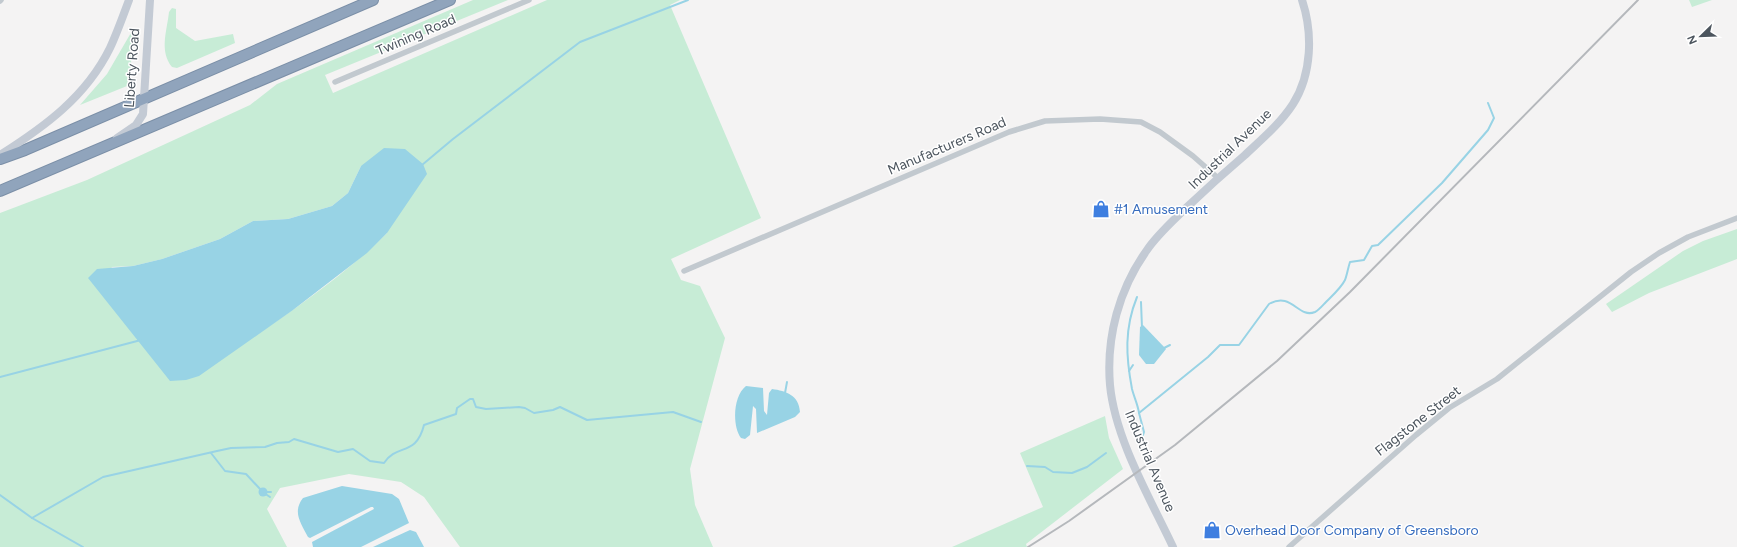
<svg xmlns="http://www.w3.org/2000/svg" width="1737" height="547" font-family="Figtree,sans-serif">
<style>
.green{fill:#c7ecd6;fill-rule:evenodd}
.water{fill:#98d3e5}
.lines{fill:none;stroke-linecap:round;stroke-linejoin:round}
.stream{stroke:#98d3e5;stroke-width:2}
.highway-casing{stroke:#7b8fa7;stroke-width:12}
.street{stroke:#c2c9cf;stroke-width:5.5}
.secondary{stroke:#c3cad4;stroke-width:8}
.highway{stroke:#90a4bc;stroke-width:10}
.rail{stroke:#b5b8bc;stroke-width:2}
.labels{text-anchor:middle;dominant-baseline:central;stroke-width:3;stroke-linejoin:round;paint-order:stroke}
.street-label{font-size:14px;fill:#4c555e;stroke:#fff}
.shop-label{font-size:14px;fill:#366cbe;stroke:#fff;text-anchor:start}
</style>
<rect width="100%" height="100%" fill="#f4f3f3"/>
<g class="green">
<path d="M473,0H508L325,75L333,93L547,0H680L670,5L761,218L671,259L681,280L700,286L725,338L690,469L695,505L713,547H460L424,497L401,482L349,474L280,488L267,509L287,547H0V213L87,180L250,105L277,84ZM361,166L387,233C343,276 293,311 242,344L111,267L133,266L162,259L220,239L253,221L288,219L332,206L348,193Z"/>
<path d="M1689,0H1712L1692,7Z"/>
<path d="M172,8L176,9V28L195,41L233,34L235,43L177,68L172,67C159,51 167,31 169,12Z"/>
<path d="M132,31L131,66L127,86L80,105L107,74Z"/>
<path d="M1737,229V259L1649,293L1612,312L1606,304L1683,251L1703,241Z"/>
<path d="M1105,416L1109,438L1123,469L1026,544L1027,547H952L1043,507L1020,453Z"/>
</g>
<g class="water">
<path d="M384,148L405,149L423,164L427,174L387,233L367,253L293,310L199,376L186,380L170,381L88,278L97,269L133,266L162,259L220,239L253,221L288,219L332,206L348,193L361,166Z"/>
<path d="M1143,325L1166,349L1154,364H1146L1139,355L1140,327Z"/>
<path d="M746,386L763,388L764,411L767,415L769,393L772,389C786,391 799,395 800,412L795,417L757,433L756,409L753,406L750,435L745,439L741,438C732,426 733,396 746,386Z"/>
<path d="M342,486L392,494L399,499L409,523L361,547H313L312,542L374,509L373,507H371L310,538L308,537C301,523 292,512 303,498Z"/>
<circle cx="263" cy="492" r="4.5"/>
<path d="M410,530L416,532L424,547H373Z"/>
</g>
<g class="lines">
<g class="stream">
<path d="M422,165L453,139L580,42L688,0"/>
<path d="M1137,297C1124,329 1126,357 1132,389C1134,397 1138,405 1139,413"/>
<path d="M1141,302L1142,328"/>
<path d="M1164,348L1170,345"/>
<path d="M1129,371L1133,365"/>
<path d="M0,377L141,340"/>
<path d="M785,393L787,382"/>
<path d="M1143,435L1144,432L1139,413L1208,357L1220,345H1239L1269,304C1292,291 1298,319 1315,312C1319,310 1323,305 1326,302C1332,296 1341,288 1345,280C1347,275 1348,268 1350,262L1364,260L1372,246L1378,245L1442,183L1488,130L1494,118L1488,103"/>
<path d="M211,453L225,471L246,474L261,490"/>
<path d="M1027,466L1045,467L1053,472L1072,473L1087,467L1106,453"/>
<path d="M264,492H271"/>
<path d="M264,493L270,497"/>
<path d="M0,495L32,518L83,547"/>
<path d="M32,518L103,477L217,451L231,448L265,447L277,443L289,442L294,439L338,452L353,449L370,461L384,463C397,443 416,457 424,425L456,414L457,408L470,399H473L476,407L486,409L519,407L525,408L534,413L553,410L560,407L587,420L673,412L701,422"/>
</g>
<g class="highway-casing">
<g id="highway">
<path d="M0,159L25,150L373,0"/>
<path d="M0,191L450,0"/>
</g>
</g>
<g class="street">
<path d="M0,1L1,0"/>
<path d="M335,82L529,0"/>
<path d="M684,271L1009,132L1045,121L1100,119L1141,122L1160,132L1193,156L1218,178"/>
<path d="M1289,547L1416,435L1449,408L1497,379L1631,272L1659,253L1688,237L1737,218"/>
</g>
<g class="secondary">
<path d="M117,138L136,125L143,114L150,0"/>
<path d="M0,155C44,127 86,97 110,48C117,33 123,16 129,0"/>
<path d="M1173,547C1150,498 1115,439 1110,385C1106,337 1119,289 1147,250C1158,234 1172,222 1186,208C1205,190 1225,172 1245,155C1262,139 1280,124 1293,104C1312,74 1313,33 1302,0"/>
</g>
<use href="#highway" class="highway"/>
<path class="rail" d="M1028,547L1069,521L1175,445L1277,361L1350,292L1638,0"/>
</g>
<defs>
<g id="shop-bare" transform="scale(1.38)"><path d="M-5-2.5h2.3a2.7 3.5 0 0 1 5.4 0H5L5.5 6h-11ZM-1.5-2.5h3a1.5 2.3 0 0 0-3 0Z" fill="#3f7fe0" stroke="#fff" stroke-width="2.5" paint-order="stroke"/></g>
</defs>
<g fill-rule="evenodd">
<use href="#shop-bare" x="1101" y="209"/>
<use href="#shop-bare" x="1212" y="530"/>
</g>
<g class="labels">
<g class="street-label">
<text transform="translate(416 35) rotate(-23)">Twining Road</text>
<text transform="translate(132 68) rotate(-86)">Liberty Road</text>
<text transform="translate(947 146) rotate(-23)">Manufacturers Road</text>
<text transform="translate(1230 149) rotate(-44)">Industrial Avenue</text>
<text transform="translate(1418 421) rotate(-38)">Flagstone Street</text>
<text transform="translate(1150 461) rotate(67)">Industrial Avenue</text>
</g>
<g class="shop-label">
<text x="1114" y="209">#1 Amusement</text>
<text x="1225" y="530">Overhead Door Company of Greensboro</text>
</g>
</g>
<g transform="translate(1701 36) rotate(247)" stroke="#ffffff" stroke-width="3" paint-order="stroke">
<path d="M0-3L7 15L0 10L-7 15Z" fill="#4c555e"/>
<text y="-6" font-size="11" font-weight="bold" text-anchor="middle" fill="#4c555e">N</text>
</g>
</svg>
